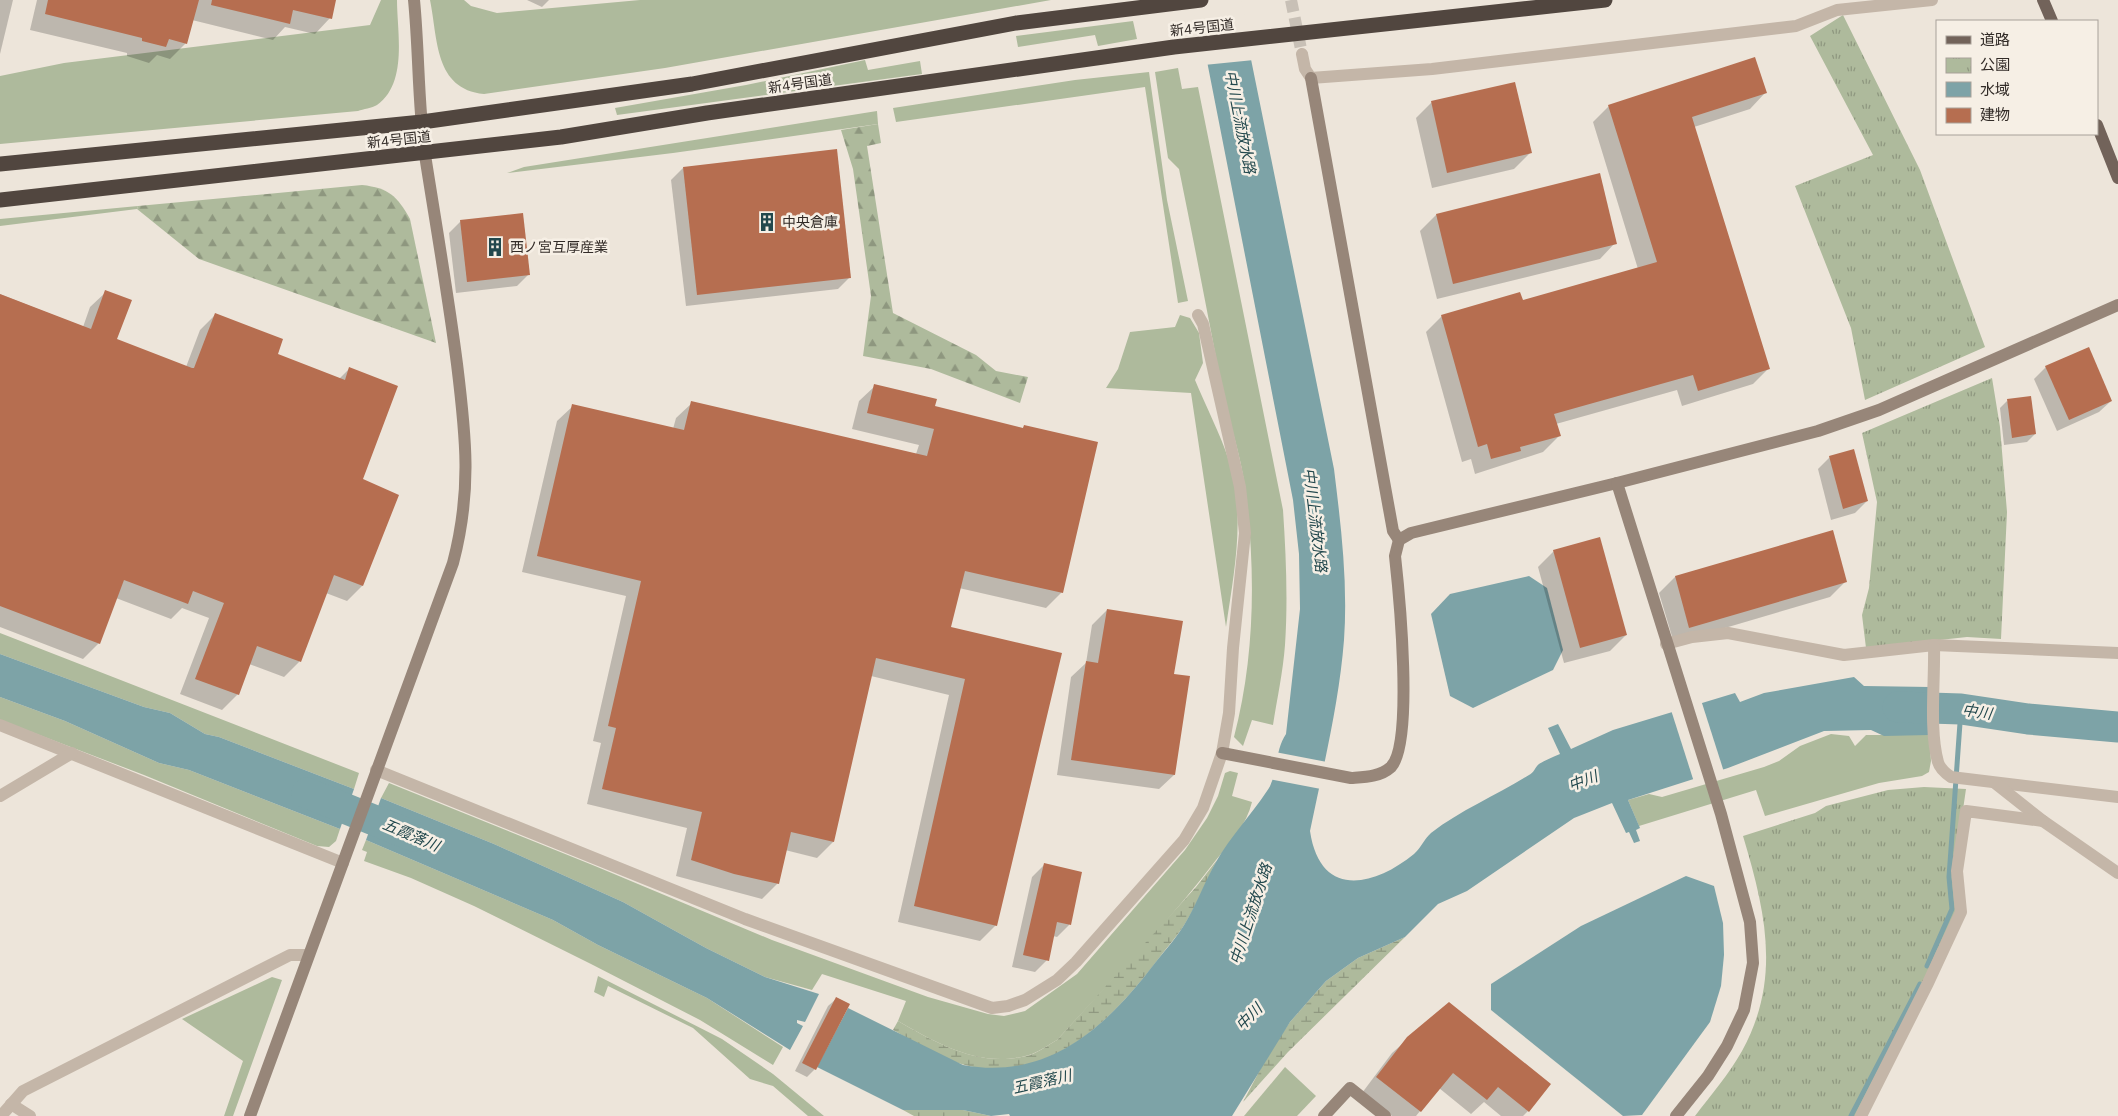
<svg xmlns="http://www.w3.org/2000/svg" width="2118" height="1116" font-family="'Nunito Sans','Noto Sans JP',sans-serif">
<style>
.grass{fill:#aeba9c}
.forest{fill:url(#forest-firs)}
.wetland{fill:url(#wetland-marsh)}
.park{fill:url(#park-tufts)}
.water{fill:#7da3a7}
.pier{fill:#ede5da}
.shadow{fill:#0003}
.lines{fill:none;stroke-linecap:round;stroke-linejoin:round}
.stream{stroke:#7da3a7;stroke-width:5}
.river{stroke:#7da3a7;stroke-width:31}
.building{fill:#b66e50}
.street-tunnel{stroke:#c8c0b6;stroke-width:12;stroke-dasharray:12 6;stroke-linecap:butt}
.street{stroke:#c4b6a8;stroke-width:12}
.secondary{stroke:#978679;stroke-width:12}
.primary{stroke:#72635a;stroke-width:12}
.highway{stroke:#51463f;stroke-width:15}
.labels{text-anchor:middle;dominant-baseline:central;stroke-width:5;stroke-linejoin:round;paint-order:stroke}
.street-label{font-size:14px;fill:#322b27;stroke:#f6efe5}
.poi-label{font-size:14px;fill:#322b27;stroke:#f6efe5;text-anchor:start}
.water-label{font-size:15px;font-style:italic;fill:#22484d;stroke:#f6efe5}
</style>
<defs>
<pattern id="forest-firs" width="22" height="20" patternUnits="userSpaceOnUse" patternTransform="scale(1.25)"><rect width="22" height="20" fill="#aeba9c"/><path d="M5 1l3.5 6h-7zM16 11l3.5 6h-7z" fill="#8e977f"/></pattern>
<pattern id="wetland-marsh" width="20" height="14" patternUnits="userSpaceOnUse" patternTransform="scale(1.25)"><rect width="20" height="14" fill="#aeba9c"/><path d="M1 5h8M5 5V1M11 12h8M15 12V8" fill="none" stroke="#8e977f"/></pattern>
<pattern id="park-tufts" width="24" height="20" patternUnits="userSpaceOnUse" patternTransform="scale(1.25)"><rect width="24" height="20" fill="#aeba9c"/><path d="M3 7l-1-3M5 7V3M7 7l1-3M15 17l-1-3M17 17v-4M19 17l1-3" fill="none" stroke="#8e977f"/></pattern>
</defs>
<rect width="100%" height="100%" fill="#ede5da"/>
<g class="grass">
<path d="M381,0H397C397,32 408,83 377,105C372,108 363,109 358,111L0,144V76L64,63L370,25Z"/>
<path d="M430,0H464L471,6L497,13L640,0H1051L665,68L484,94C434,89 438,39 430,0Z"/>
<path d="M1133,21L1137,39L1098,46L1095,35L1018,47L1016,36Z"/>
<path d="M865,60L868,70L920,61L922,74L617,115L615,108L746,85Z"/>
<path d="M1178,68L1182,89L1198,87L1283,510C1286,555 1288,600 1285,645C1283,672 1277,699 1273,725L1252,720L1243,746L1234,737C1255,657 1256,570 1245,488C1241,455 1229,422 1222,389C1208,316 1194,242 1179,169L1168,158L1155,72Z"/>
<path d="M1149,72L1167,200L1188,301L1178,303L1145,87L896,122L893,108L1075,80Z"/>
<path d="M877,111L878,124L673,153L507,173L524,167Z"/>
<path d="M138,206L137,209L0,226V219Z"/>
<path d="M1180,315L1190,318L1199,333L1203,363L1195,380C1206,407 1220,433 1229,461C1246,515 1234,572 1226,627L1191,393L1106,388L1118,369L1130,332L1175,327Z"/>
<path d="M0,633L359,773L354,789L219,737L205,734L170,713L144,707L0,654Z"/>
<path d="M0,697L65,721L159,763L189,770L340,829L336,841L329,847L317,846L144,775L0,720Z"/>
<path d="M1831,734L1849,736L1855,746L1866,735H1929L1931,761L1929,772L1922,776L1879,783L1765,816L1756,790L1639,826L1628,800L1649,794L1662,797L1764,767L1779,761L1800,746Z"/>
<path d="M1230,771L1238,773L1232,796L1252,802C1247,824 1230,843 1216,860C1168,923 1111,981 1057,1040C1048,1045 1039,1052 1029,1055C981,1069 938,1044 898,1021L906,1001L822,974L812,990L765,977L706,948L623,902L494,844L381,798L389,783L595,866L772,940L928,997L988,1014L1004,1016L1025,1011L1077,974L1185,850L1207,818L1218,796L1225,773Z"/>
<path d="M366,840L553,920L598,945L707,998L783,1047L773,1065L700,1020L591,964L474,906L411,878L364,861L367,852L362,850Z"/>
<path d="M598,976L722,1039L773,1074L824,1116H808L773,1086L750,1079L693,1028L608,986L604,997L594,992Z"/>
<path d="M272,977L282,980L233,1116H224L243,1061L182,1019Z"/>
<path d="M1285,1067L1316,1096L1297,1116H1244Z"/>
</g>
<g class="forest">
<path d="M878,124L881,143L867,146L893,313L976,355L996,371L1028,377L1020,403L931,369L863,356L871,296L853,169L841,130Z"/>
<path d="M362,185C389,188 397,196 410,219L436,343L199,259L137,209L138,206Z"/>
</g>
<g class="wetland">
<path d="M1217,860C1207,880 1198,902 1186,922C1179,934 1168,946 1159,958C1116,1015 1058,1077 980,1068C948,1064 920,1045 893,1030L898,1021C938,1044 981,1069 1030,1055C1039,1052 1048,1045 1057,1040L1196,887Z"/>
<path d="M1405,937L1288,1052L1243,1102L1270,1051L1290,1022L1326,981L1358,958Z"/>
<path d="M903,1110H963L991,1116H914Z"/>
</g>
<g class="park">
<path d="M1843,15L1920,170L1985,347L1865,400L1851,328L1795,186L1873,155L1810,36Z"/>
<path d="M1992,378L2000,427L2007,512L2001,639L1967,637L1866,648L1862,615L1869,588L1877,502L1862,433Z"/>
<path d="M1924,787L1966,789L1954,872L1957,910L1914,1001L1855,1116H1695C1711,1095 1729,1074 1742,1051C1782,978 1765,910 1743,836L1815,813L1826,806L1888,790Z"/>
</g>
<g class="water">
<path d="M1195,0H1239L1334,469C1341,526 1348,583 1344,640C1339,704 1323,768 1310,831C1320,898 1372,888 1414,854C1421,848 1424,839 1431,833C1461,810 1497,795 1529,775C1534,773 1535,767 1539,764C1545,760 1553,757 1560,754L1548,728L1558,724L1571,749L1613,730L1735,693L1740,702L1764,693L1854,677L1864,686L1930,687L1929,735L1884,736L1871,730L1824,731L1728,768L1628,800L1640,828L1636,830L1640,841L1634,843L1629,832L1626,833L1612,803L1574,818L1467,891L1438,904L1405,937L1358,958L1326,981L1290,1022L1232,1116H1010L1009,1114L991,1116L963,1110H903L817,1067L848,1008L963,1065C1049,1081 1107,1026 1155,963C1166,949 1179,935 1187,920C1198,901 1205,881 1216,862C1230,837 1251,815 1267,791C1278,776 1274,752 1286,734L1300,609L1299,554L1293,500Z"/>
<path d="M1529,576L1547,588L1563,650L1553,670L1473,708L1450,696L1431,614L1450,594Z"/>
<path d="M0,654L144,707L170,713L205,734L219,737L354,789L340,829L189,770L159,763L65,721L0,697Z"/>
<path d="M381,798L494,844L623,902L706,948L765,977L819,994L805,1022L797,1020V1023L803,1026L790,1050L707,998L598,945L553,920L366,840Z"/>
<path d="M1686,876L1714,886L1723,923L1724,955L1721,986L1710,1022L1642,1115L1623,1116L1491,1010V984L1581,926Z"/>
</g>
<g class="pier">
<path d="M1192,0H1241L1254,60L1204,65Z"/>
<path d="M1701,700L1724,772L1694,782L1671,710Z"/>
<path d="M1275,752L1327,762L1321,789L1269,779Z"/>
</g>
<g class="shadow">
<path d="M0,0H13L0,54Z"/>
<path d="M37,0H335L330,18L315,34L285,27L273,40L192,20L186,43L170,59L157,55L149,63L127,56V53L30,30Z"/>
<path d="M527,0H549L542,7Z"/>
<path d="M1765,93L1750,109L1694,127L1769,368L1753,384L1682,406L1677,390L1556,424L1559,436L1543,452L1475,474L1471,459L1462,462L1426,332L1442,316L1522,301L1638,269L1593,122L1609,106Z"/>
<path d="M1432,102L1530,153L1514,169L1432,188L1416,118Z"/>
<path d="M683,168L850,277L838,289L686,306L671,180Z"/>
<path d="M1436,215L1615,243L1600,259L1437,299L1420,231Z"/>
<path d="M461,221L529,274L517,286L456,293L449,233Z"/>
<path d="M106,292L115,339L186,367L200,330L215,315L276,355L339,379L349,369L362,480V586L347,601L326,593L299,662L284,677L249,664L238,694L222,710L180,694L209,618L182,608L171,619L116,598L99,643L83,659L0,627V294L83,327L90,307Z"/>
<path d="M2046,367L2111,401L2099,412L2057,431L2034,379Z"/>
<path d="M875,386L934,407L1022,429L1024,427L1062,592L1046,608L959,588L950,628L1061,654L996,925L980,941L898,922L949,695L871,676L833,842L817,858L785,850L778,883L762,899L676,876L687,828L587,804L601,743L593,741L626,596L522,572L557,421L573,406L673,429L676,418L692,403L916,454L919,445L852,429L859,401Z"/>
<path d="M2007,401L2035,434L2027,442L2004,445L2000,408Z"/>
<path d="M1830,457L1867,501L1855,513L1831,520L1818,469Z"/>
<path d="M1554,551L1626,635L1610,651L1564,663L1538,567Z"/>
<path d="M1675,577L1846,581L1830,597L1674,643L1659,593Z"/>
<path d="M1107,610L1173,675L1174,775L1159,789L1057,775L1071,677L1086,663L1092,625Z"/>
<path d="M1044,865L1081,873L1069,925L1057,937L1053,936L1047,960L1035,972L1012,967L1032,877Z"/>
<path d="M836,999L815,1069L807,1077L795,1071L828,1006Z"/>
<path d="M1449,1003L1528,1111L1523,1116H1501L1484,1102L1471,1114L1439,1088L1416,1116H1392L1362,1093L1392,1053Z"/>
</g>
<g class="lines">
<g class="stream">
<path d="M1927,966L1952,909L1949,877L1961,709"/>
<path d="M1851,1116L1920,984"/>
</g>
<g class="river">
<path d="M1898,707L1961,709L2028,719L2118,727"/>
<path d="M307,793L413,836"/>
</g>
</g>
<g class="building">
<path d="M48,0H199L187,44L169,39L166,47L142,41V38L45,14Z"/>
<path d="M212,0H336L332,19L293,10L290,24L211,5Z"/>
<path d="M1755,57L1767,93L1692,117L1770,369L1698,391L1693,375L1554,414L1561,436L1520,447L1521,451L1491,459L1487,444L1478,447L1441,315L1520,292L1523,300L1657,262L1608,105Z"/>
<path d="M1515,82L1532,153L1447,173L1431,101Z"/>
<path d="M837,149L851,278L697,295L683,167Z"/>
<path d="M1600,173L1617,244L1453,284L1436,214Z"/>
<path d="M523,213L530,275L467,282L460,220Z"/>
<path d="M105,290L132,300L117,339L192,368H194L215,313L283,339L278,354L345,380L349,367L398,386L363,479L399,495L363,586L334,575L301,662L257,646L239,695L195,679L224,603L193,591L188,604L124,580L100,644L0,606V294L91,329Z"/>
<path d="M2089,347L2112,401L2069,420L2045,366Z"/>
<path d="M874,384L937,399L935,406L1023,428L1024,425L1098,442L1063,593L965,571L951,627L1062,653L997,926L914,906L965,679L876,658L834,842L791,832L779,884L734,874L691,860L702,812L602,789L616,728L608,726L641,581L537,556L572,404L684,430L691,401L927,456L934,429L867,413Z"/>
<path d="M2031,396L2036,434L2012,438L2007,399Z"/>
<path d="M1854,449L1868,501L1843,509L1829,456Z"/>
<path d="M1833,530L1847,582L1689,628L1675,576Z"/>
<path d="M1600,537L1627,635L1580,648L1553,550Z"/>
<path d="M1107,609L1183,621L1174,674L1190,676L1175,775L1071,760L1086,661L1098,663Z"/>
<path d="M1044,863L1082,872L1071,925L1057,922L1049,961L1023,955Z"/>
<path d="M836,997L850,1004L816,1070L802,1063Z"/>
<path d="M1449,1002L1551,1084L1529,1112L1498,1087L1487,1100L1453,1073L1421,1112L1376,1077L1407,1037Z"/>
</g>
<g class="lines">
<path class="street-tunnel" d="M1291,0L1302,54"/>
<g class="street">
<path d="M1302,54L1305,69L1311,78L1432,69L1796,26L1837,10L1932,0"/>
<path d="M1666,644L1692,637L1728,633L1844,655L1934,645L2118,653"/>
<path d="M1934,645C1935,680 1929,730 1938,762C1940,769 1945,773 1951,777L2118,797"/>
<path d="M0,725L343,863"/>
<path d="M376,770L745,919L992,1008L1008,1006L1025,1000L1057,980L1076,962L1184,840L1203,808L1222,753L1229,713L1233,648L1245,533L1240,487L1203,324L1198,315"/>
<path d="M1995,783L2043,821L2118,873"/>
<path d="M0,796L72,753"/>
<path d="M11,1104L30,1116"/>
<path d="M1,1116L23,1091L290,955H308"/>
<path d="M1861,1116L1928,983L1961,912L1957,871L1966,811L2043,821"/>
</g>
<g class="secondary">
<path d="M1311,78L1393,531L1399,540"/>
<path d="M1222,753L1351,778C1365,777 1380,777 1391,767C1414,743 1399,592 1395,556L1399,540L1411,533L1617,483"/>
<path d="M250,1116L453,563C472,491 466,437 457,364C448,294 436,225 425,155C418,104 419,51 414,0"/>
<path d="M1324,1116L1350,1088L1385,1116"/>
<path d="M1676,1116L1708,1076L1727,1046L1744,1010L1753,963L1750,922L1721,814L1617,483L1818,431L1879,410L2118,305"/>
</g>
<g class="primary">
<path d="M2043,0L2052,21"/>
<path d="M2097,125L2118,178"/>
</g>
<g class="highway">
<path d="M0,164L422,122L692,84L1016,23L1201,0"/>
<path d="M0,200L561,137L707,113L1174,47L1605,0"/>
</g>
</g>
<defs>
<g id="building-bare" transform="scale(1.5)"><path d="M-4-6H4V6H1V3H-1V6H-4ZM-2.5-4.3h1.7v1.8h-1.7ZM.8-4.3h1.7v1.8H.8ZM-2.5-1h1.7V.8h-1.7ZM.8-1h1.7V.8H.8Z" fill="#22484d" stroke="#f6efe5" stroke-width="2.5" paint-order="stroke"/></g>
</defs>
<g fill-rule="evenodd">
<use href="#building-bare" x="767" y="222"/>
<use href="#building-bare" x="495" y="247"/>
</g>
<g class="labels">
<g class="street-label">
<text transform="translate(1202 28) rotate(-6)">新4号国道</text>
<text transform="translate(800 84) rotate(-8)">新4号国道</text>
<text transform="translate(399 140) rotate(-6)">新4号国道</text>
</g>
<g class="poi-label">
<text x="782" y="222">中央倉庫</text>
<text x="510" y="247">西ノ宮互厚産業</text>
</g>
<g class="water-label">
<text transform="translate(1240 122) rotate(79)">中川上流放水路</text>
<text transform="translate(1315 520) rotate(83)">中川上流放水路</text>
<text transform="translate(1977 712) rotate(8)">中川</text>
<text transform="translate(1583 781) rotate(-21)">中川</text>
<text transform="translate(411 835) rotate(23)">五霞落川</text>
<text transform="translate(1251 914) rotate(-72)">中川上流放水路</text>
<text transform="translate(1249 1017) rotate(-45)">中川</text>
<text transform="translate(1042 1082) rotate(-13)">五霞落川</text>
</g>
</g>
<rect x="1936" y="20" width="162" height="115" fill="#f6efe5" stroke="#a8a199"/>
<rect x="1946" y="36" width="25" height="8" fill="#72635a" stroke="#a8a199"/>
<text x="1980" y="45" font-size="15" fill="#322b27">道路</text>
<rect x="1946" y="58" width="25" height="15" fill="url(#park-tufts)" stroke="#a8a199"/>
<text x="1980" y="70" font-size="15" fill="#322b27">公園</text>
<rect x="1946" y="82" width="25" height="15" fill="#7da3a7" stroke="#a8a199"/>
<text x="1980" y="95" font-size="15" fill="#322b27">水域</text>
<rect x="1946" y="108" width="25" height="15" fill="#b66e50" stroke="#a8a199"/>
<text x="1980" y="120" font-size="15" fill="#322b27">建物</text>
</svg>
